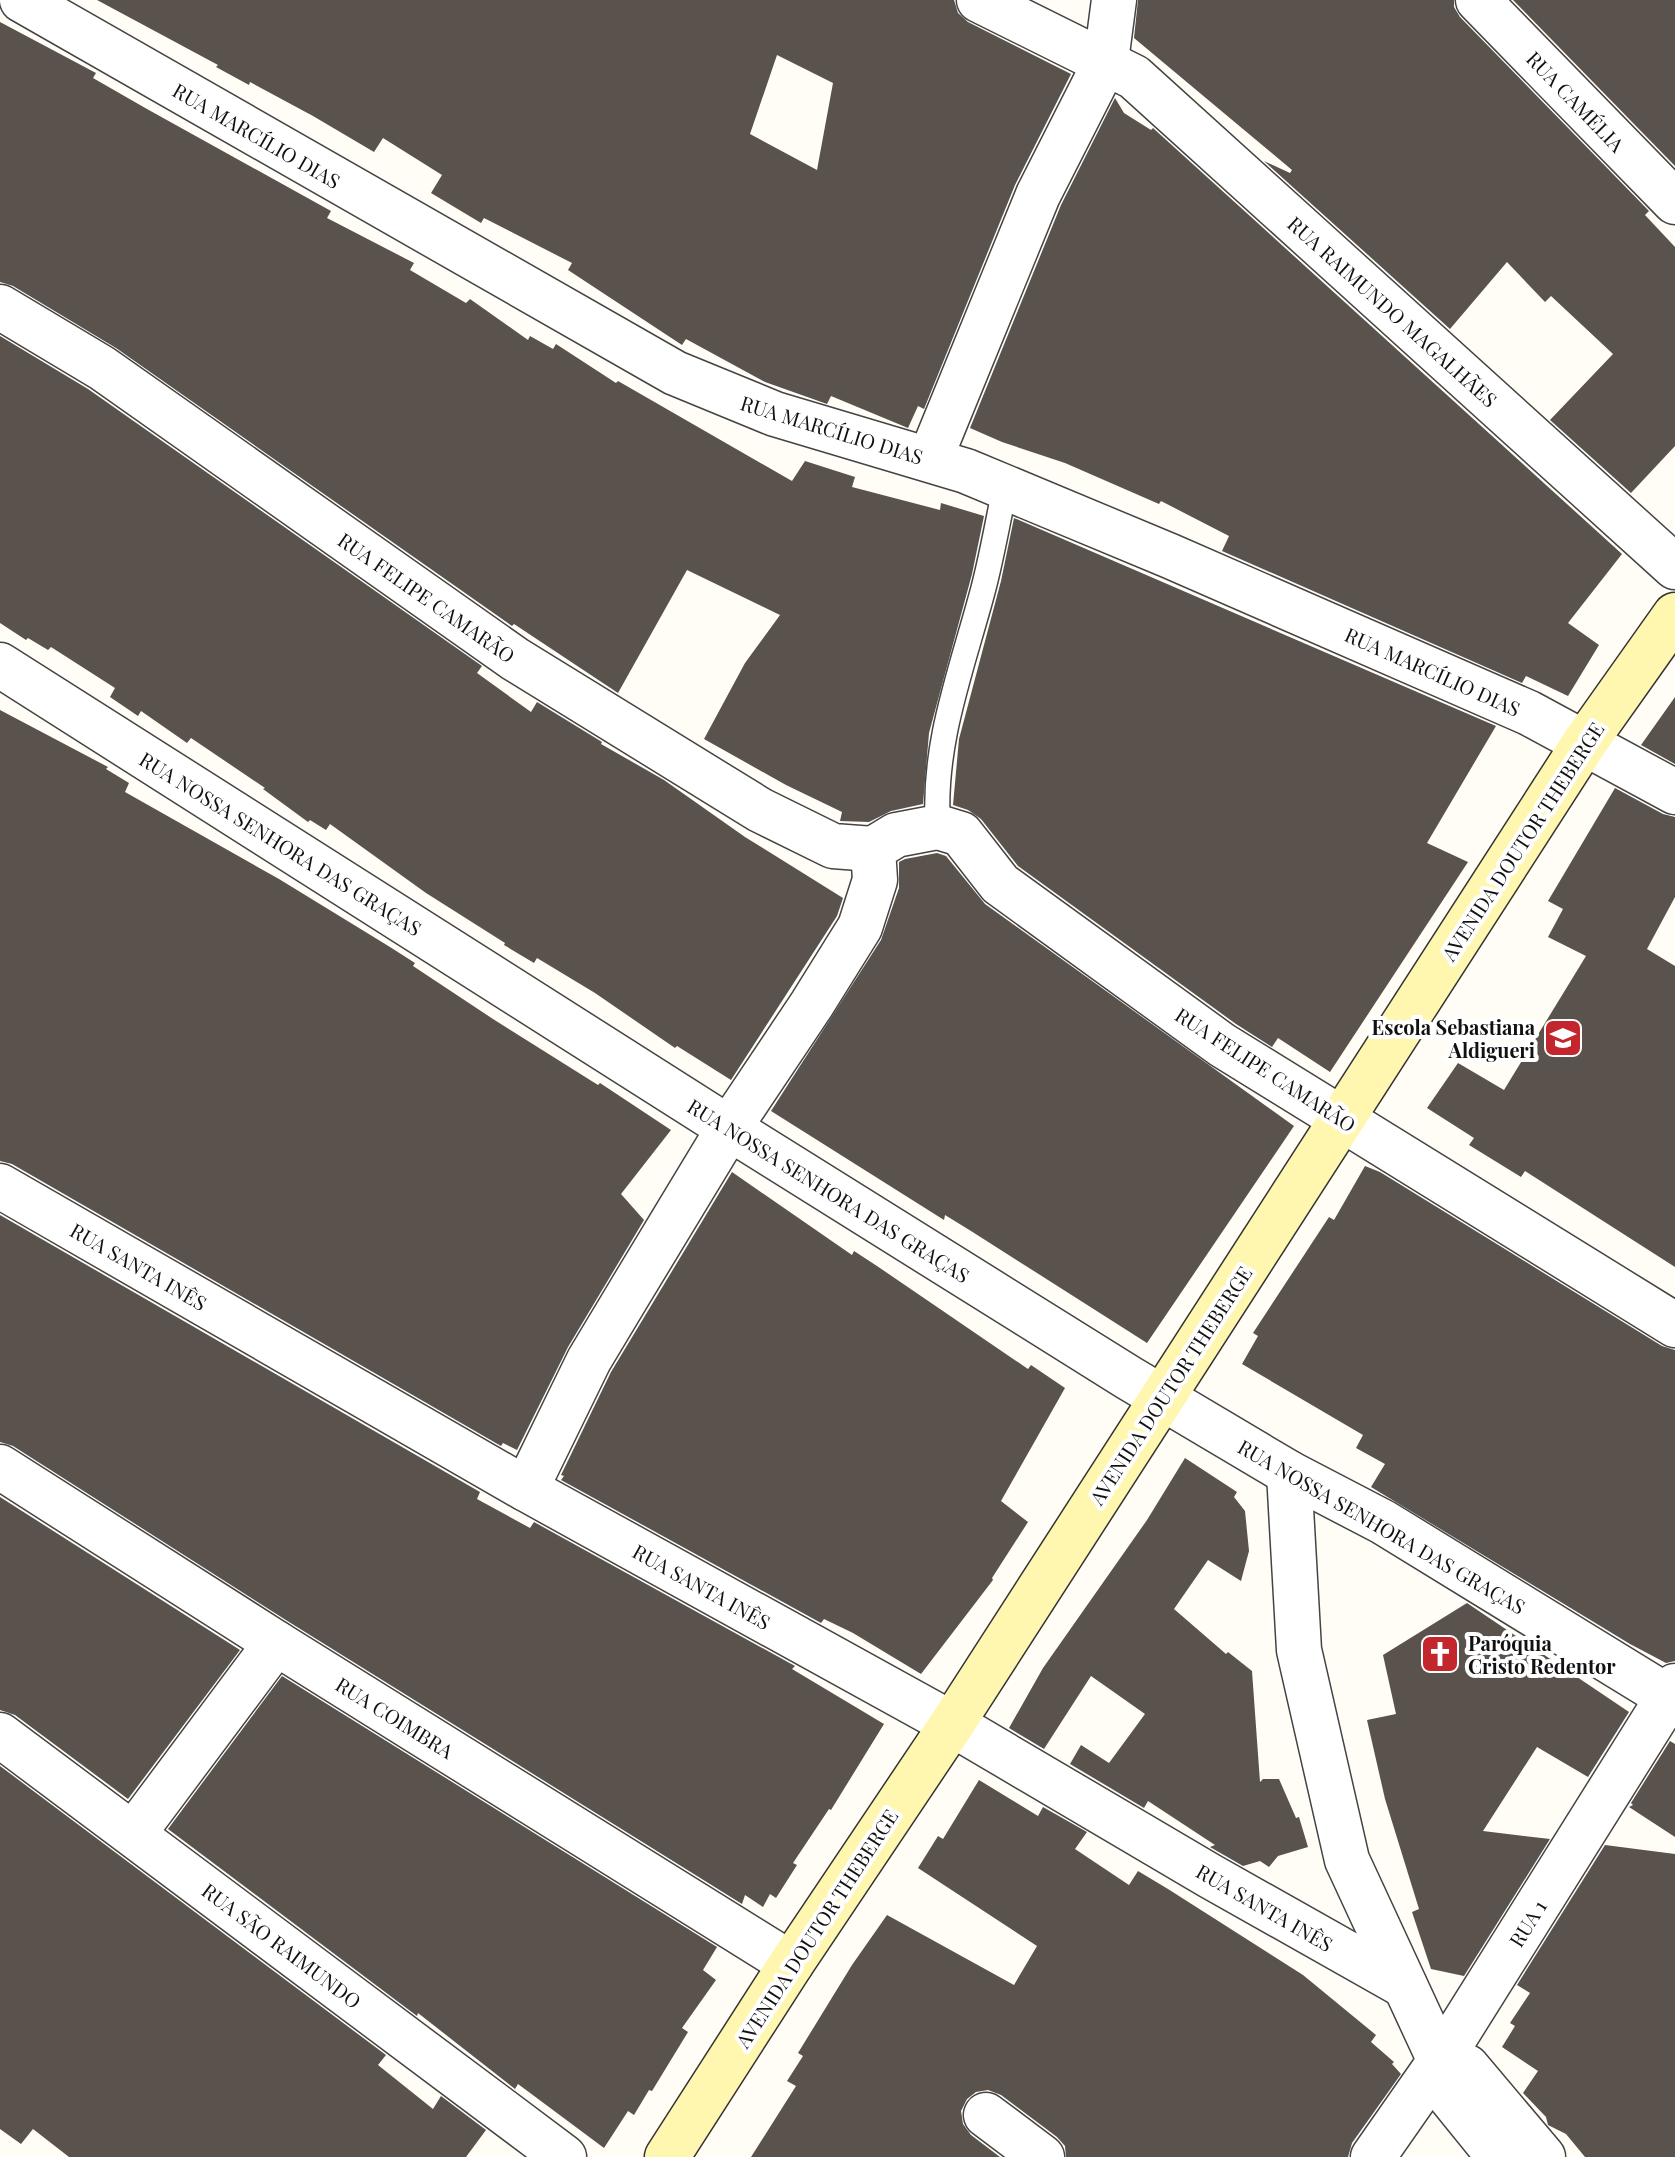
<svg xmlns="http://www.w3.org/2000/svg" width="1675" height="2157" font-family="'Playfair Display',serif">
<style>
.building{fill:#5a524d;fill-rule:evenodd}
.lines{fill:none;stroke-linecap:round;stroke-linejoin:round}
.service-casing{stroke:#444;stroke-width:27}
.minor-casing{stroke:#444;stroke-width:47}
.secondary-casing{stroke:#333;stroke-width:47}
.service{stroke:#fff;stroke-width:24}
.minor{stroke:#fff;stroke-width:44}
.secondary{stroke:#fff6b0;stroke-width:44}
.labels{text-anchor:middle;dominant-baseline:central;stroke-width:8;stroke-linejoin:round;paint-order:stroke}
.street-label{font-size:20px;fill:#111;stroke:#fff}
.poi-label{font-size:20px;font-weight:bold;fill:#111;stroke:#fff;text-anchor:end}
</style>
<rect width="100%" height="100%" fill="#fffdf5"/>
<g class="building">
<path d="M97,0H954L958,13L968,22L1071,74L1015,185L924,409L918,406L908,428L831,396L827,404L765,382L686,339L682,345L568,270L572,263L484,218L481,223L431,193L442,175L383,138L374,152L313,116L250,82L249,85L216,67L218,65ZM777,55L833,83L817,170L750,134Z"/>
<path d="M1138,0H1454V7L1460,17L1649,211L1645,215L1675,247V446L1631,493L1550,420L1613,354L1551,296L1545,302L1507,262L1450,329L1264,161L1290,173L1292,170L1134,38Z"/>
<path d="M1513,0H1675V166Z"/>
<path d="M0,22L96,73L93,78L147,109L331,211L327,218L414,263L410,270L466,303L470,299L528,340L530,336L553,349L556,344L616,383L618,381L792,481L805,461L855,477L852,487L940,510L941,503L984,516L972,574L929,733L923,804L891,811L869,822L840,821L842,812L786,785L704,739L745,663L780,615L687,570L618,693L514,624L512,626L116,348L13,286L0,282Z"/>
<path d="M1115,98L1124,113L1151,130L1153,128L1622,554L1568,623L1599,645L1568,696L1526,676L1522,683L1222,551L1229,536L1161,501L1159,504L1065,463L1002,442L970,428L1061,205Z"/>
<path d="M0,336L88,389L482,666L477,673L531,712L537,702L602,742L601,744L664,780L745,837L843,898L837,916L731,1080L677,1046L675,1048L595,993L537,958L534,963L504,945L505,943L426,893L330,824L326,830L310,820L308,822L263,789L265,788L191,738L187,743L141,711L138,716L110,697L115,688L51,647L48,650L28,638L26,640L0,623Z"/>
<path d="M1014,518L1496,726L1427,843L1468,862L1330,1072L1278,1038L1272,1047L1236,1024L1018,866L981,819L968,810L953,805L959,739L1001,581Z"/>
<path d="M1675,697V764L1641,745Z"/>
<path d="M0,710L108,767L106,769L129,783L125,792L279,879L390,947L415,963L413,966L493,1019L598,1085L600,1083L671,1130L621,1194L644,1220L568,1347L517,1450L503,1443L501,1446L12,1164L0,1161Z"/>
<path d="M1615,788L1663,814L1675,817V897L1647,949L1675,966V1267L1525,1171L1521,1177L1469,1145L1474,1138L1427,1108L1458,1063L1504,1090L1586,956L1548,937L1563,909L1548,901Z"/>
<path d="M937,853L946,856L985,904L1294,1126L1147,1343L971,1231L945,1215L944,1220L771,1111L881,940L899,888V862L905,859Z"/>
<path d="M1365,1166L1380,1172L1662,1346L1675,1350V1661L1666,1663L1630,1644L1371,1487L1385,1464L1356,1448L1363,1435L1242,1364L1258,1336L1253,1333L1329,1217L1334,1220Z"/>
<path d="M732,1172L852,1255L854,1251L877,1266L1028,1369L1031,1365L1065,1388L1001,1501L1028,1522L992,1578L993,1580L921,1674L853,1633L824,1619L821,1623L561,1480L564,1476L561,1475L611,1372Z"/>
<path d="M0,1215L480,1492L477,1499L530,1528L534,1522L795,1666L792,1669L884,1724L831,1810L829,1809L793,1863L797,1865L776,1898L770,1894L763,1907L745,1895L742,1904L289,1622L13,1446L0,1442Z"/>
<path d="M1185,1458L1237,1492L1234,1497L1245,1511L1249,1551L1241,1581L1208,1560L1174,1609L1226,1654L1228,1652L1252,1671L1260,1782L1263,1779H1279L1296,1818L1299,1817L1308,1847L1278,1856L1269,1867L1260,1861L1243,1866L1210,1847L1215,1845L1148,1801L1144,1808L1070,1764L1081,1745L1109,1763L1145,1714L1091,1676L1044,1749L1009,1728L1043,1668L1147,1520Z"/>
<path d="M0,1497L240,1650L128,1799L15,1715L0,1710Z"/>
<path d="M1467,1603L1629,1712L1588,1777L1537,1747L1483,1831L1550,1839L1464,1976L1431,1969L1412,1912L1419,1909L1385,1799L1367,1720L1396,1714L1383,1655Z"/>
<path d="M282,1676L717,1947L703,1970L716,1980L682,2028L688,2032L652,2091L649,2090L634,2115L628,2111L604,2148L518,2084L515,2089L418,2013L417,2016L168,1829Z"/>
<path d="M1670,1741L1675,1744V1837L1629,1807L1633,1805L1631,1803Z"/>
<path d="M0,1766L386,2055L378,2065L433,2109L441,2096L486,2130L466,2157H69L33,2129L21,2144L0,2129Z"/>
<path d="M979,1780L1038,1816L1043,1807L1087,1832L1075,1849L1129,1885L1138,1871L1168,1889L1303,1975L1376,2035L1371,2042L1394,2062L1392,2064L1401,2074L1352,2143L1348,2157H1066L1065,2146L1057,2137L1001,2095L988,2090L976,2092L967,2099L961,2111L963,2124L971,2135L1000,2157H751L796,2086L787,2081L803,2056L798,2053L852,1965L887,1915L1014,1985L1037,1946L918,1868L938,1836L943,1839Z"/>
<path d="M1605,1845L1675,1854V2157H1585L1566,2134L1548,2125L1546,2117L1523,2093L1538,2071L1502,2047L1515,2026L1510,2023L1530,1993L1517,1985Z"/>
</g>
<g class="lines">
<g class="service-casing">
<path id="service" d="M938,827C932,744 962,669 983,590C992,556 998,521 1005,487"/>
</g>
<g class="minor-casing">
<g id="minor">
<path d="M22,0L675,373L775,414L966,471L1170,556L1529,713L1675,792"/>
<path d="M979,0L1134,77L1675,567"/>
<path d="M1478,0L1675,202"/>
<path d="M0,307L102,368L515,659L760,810L833,846L873,849"/>
<path d="M930,459L1038,195L1106,61L1114,0"/>
<path d="M0,665L729,1128L1129,1378L1289,1473L1383,1522L1668,1697"/>
<path d="M0,1186L526,1489L952,1724L1210,1876L1405,1986"/>
<path d="M0,1467L276,1643L791,1964"/>
<path d="M1289,1473L1299,1650L1347,1860L1440,2061L1447,2093L1499,2157"/>
<path d="M526,1489L589,1360L628,1295L729,1128L812,1004L860,927L875,880L873,849L896,835L938,827L961,834L1000,884L1222,1045L1675,1325"/>
<path d="M0,1735L564,2157"/>
<path d="M134,1833L276,1643"/>
<path d="M1440,2061L1467,2067L1543,2157"/>
<path d="M986,2115L1042,2157"/>
<path d="M1373,2157L1440,2061L1675,1686"/>
</g>
</g>
<g class="secondary-casing">
<path id="secondary" d="M667,2157L791,1964L952,1724L1585,742L1675,615"/>
</g>
<use href="#service" class="service"/>
<use href="#minor" class="minor"/>
<use href="#secondary" class="secondary"/>
</g>
<defs>
<g id="school-square" transform="scale(2)"><rect x="-9" y="-9" width="18" height="18" rx="4" fill="#c4262e" stroke="#fff"/><path d="M0-5L7-2L0 1L-7-2ZM-4 1L0 2.5L4 1V4Q0 6-4 4Z" fill="#fff"/></g>
<g id="church-square" transform="scale(2)"><rect x="-9" y="-9" width="18" height="18" rx="4" fill="#c4262e" stroke="#fff"/><path d="M-1.2-6h2.4v3.5h3.3v2.4h-3.3V6h-2.4V-.1h-3.3v-2.4h3.3Z" fill="#fff"/></g>
</defs>
<g fill-rule="evenodd">
<use href="#school-square" x="1563" y="1038"/>
<use href="#church-square" x="1440" y="1654"/>
</g>
<g class="labels">
<g class="street-label">
<text transform="translate(1576 101) rotate(46)">RUA CAMÉLIA</text>
<text transform="translate(257 135) rotate(30)">RUA MARCÍLIO DIAS</text>
<text transform="translate(1393 311) rotate(42)">RUA RAIMUNDO MAGALHÃES</text>
<text transform="translate(832 429) rotate(17)">RUA MARCÍLIO DIAS</text>
<text transform="translate(427 597) rotate(35)">RUA FELIPE CAMARÃO</text>
<text transform="translate(1433 671) rotate(24)">RUA MARCÍLIO DIAS</text>
<text transform="translate(1522 841) rotate(-57)">AVENIDA DOUTOR THEBERGE</text>
<text transform="translate(281 843) rotate(32)">RUA NOSSA SENHORA DAS GRAÇAS</text>
<text transform="translate(1266 1069) rotate(33)">RUA FELIPE CAMARÃO</text>
<text transform="translate(829 1190) rotate(32)">RUA NOSSA SENHORA DAS GRAÇAS</text>
<text transform="translate(139 1266) rotate(30)">RUA SANTA INÊS</text>
<text transform="translate(1170 1385) rotate(-57)">AVENIDA DOUTOR THEBERGE</text>
<text transform="translate(1382 1526) rotate(30)">RUA NOSSA SENHORA DAS GRAÇAS</text>
<text transform="translate(702 1586) rotate(29)">RUA SANTA INÊS</text>
<text transform="translate(395 1717) rotate(32)">RUA COIMBRA</text>
<text transform="translate(1265 1907) rotate(30)">RUA SANTA INÊS</text>
<text transform="translate(1527 1923) rotate(-58)">RUA 1</text>
<text transform="translate(816 1928) rotate(-57)">AVENIDA DOUTOR THEBERGE</text>
<text transform="translate(282 1945) rotate(37)">RUA SÃO RAIMUNDO</text>
</g>
<g class="poi-label">
<text x="1535" y="1026">Escola Sebastiana<tspan x="1535" dy="23">Aldigueri</tspan></text>
<text x="1468" y="1642" text-anchor="start">Paróquia<tspan x="1468" dy="23">Cristo Redentor</tspan></text>
</g>
</g>
</svg>
